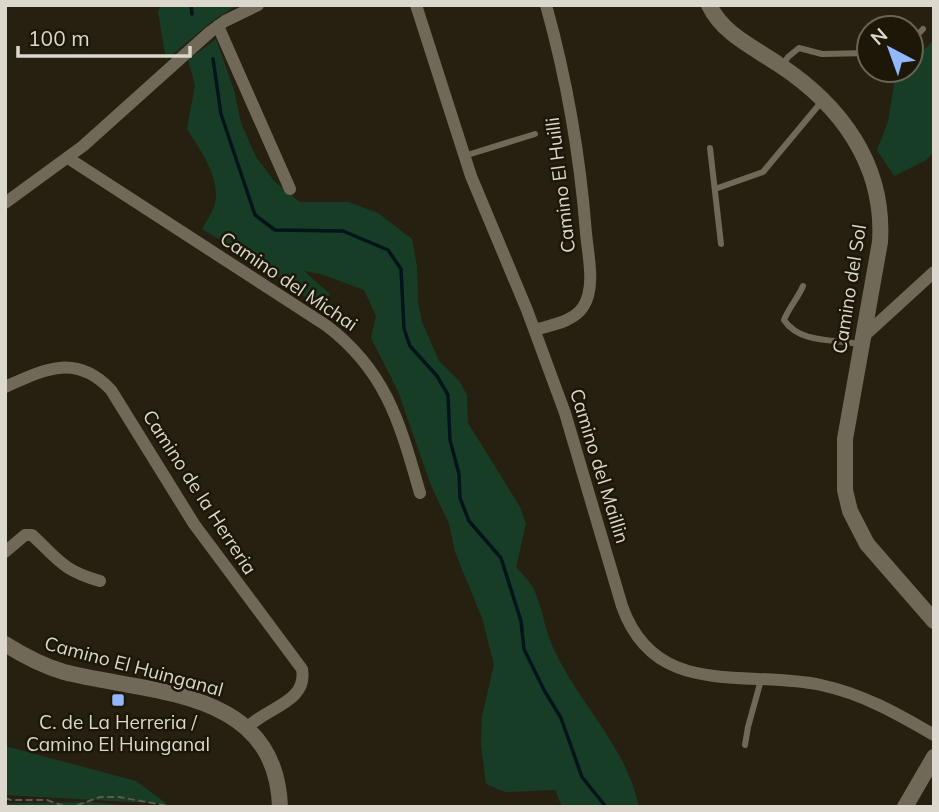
<svg xmlns="http://www.w3.org/2000/svg" width="939" height="812" font-family="Mulish,sans-serif">
<style>
.green{fill:#183d26}
.lines{fill:none;stroke-linecap:round;stroke-linejoin:round}
.stream{stroke:#00151a;stroke-width:3.5}
.path{stroke:#5f594c;stroke-width:2;stroke-dasharray:7 3.5;stroke-linecap:butt}
.service{stroke:#706958;stroke-width:6}
.minor{stroke:#706958;stroke-width:12}
.tertiary{stroke:#706958;stroke-width:16}
.poi-dot{fill:#92b7fd;stroke:#1d1708;stroke-width:2.5}
.labels{text-anchor:middle;dominant-baseline:central;stroke-width:5;stroke-linejoin:round;paint-order:stroke}
.street-label{font-size:19px;fill:#dcd8ce;stroke:#1d1708}
.poi-label{font-size:19px;fill:#dcd8ce;stroke:#1d1708}
</style>
<rect width="100%" height="100%" fill="#262011"/>
<g class="green">
<path d="M161,5H237L211,22L166,60L158,12Z"/>
<path d="M216,39L234,90L241,123L256,157L275,182L300,202H348L378,213L412,239L417,266L418,302L422,322L439,361L460,382L467,395L468,423L520,507L526,524L516,567C521,573 529,580 533,588C542,605 544,627 552,645C577,702 626,745 639,807H562L555,790L505,792L486,784L481,745L482,716L494,665L482,618L455,552L449,524L430,483L398,391L371,338L376,316L364,290L321,274L304,271L330,294L319,307L264,267L267,262L247,256L202,229C207,220 215,209 216,198C217,173 200,149 187,129L195,85L188,60Z"/>
<path d="M934,40V152L926,160L894,176L877,150L888,122L894,84L904,70H911V62Z"/>
<path d="M5,746L136,781L167,804L5,795Z"/>
<path d="M92,802L138,807H5V803Z"/>
</g>
<g class="lines">
<g class="stream">
<path d="M191,5L192,14"/>
<path d="M213,59L221,114L255,215L275,230L343,231L388,250L401,269L404,329L410,346L437,376L448,395L450,440L459,474L460,498L469,521L501,558L521,621L524,649L544,690L561,718L582,777L606,807"/>
</g>
<path class="path" d="M5,798L11,800H47L64,806H75L100,797H119L174,807"/>
<g class="service">
<path d="M911,42L923,29"/>
<path d="M782,66L788,57L799,48L822,54L869,53"/>
<path d="M710,148L721,244"/>
<path d="M464,156L535,134"/>
<path d="M715,189L763,172L823,100"/>
<path d="M803,286C798,298 788,309 784,320C800,344 835,339 859,344"/>
<path d="M745,745L748,727L761,680"/>
</g>
<g class="minor">
<path d="M416,5L471,176L527,310L565,413L622,606C655,700 745,669 821,685C863,694 898,714 934,735"/>
<path d="M218,26L290,189"/>
<path d="M68,158L327,326C387,372 400,424 420,493"/>
<path d="M5,203L83,146L210,32L225,21L258,5"/>
<path d="M535,330C551,325 573,322 583,307C596,287 588,256 586,233C580,156 567,80 546,5"/>
<path d="M864,336L934,272"/>
<path d="M5,387C45,369 76,353 111,390L194,524L302,669C308,703 266,707 247,728"/>
<path d="M5,552L25,535H32C59,560 62,570 100,581"/>
</g>
<g class="tertiary">
<path d="M709,5C723,34 753,47 778,64C841,105 885,165 880,242L845,439V490L850,511L867,544L934,621"/>
<path d="M5,644C24,656 43,666 64,672C149,694 276,687 280,807"/>
<path d="M905,807L934,757"/>
</g>
</g>
<rect class="poi-dot" x="111" y="693" width="14" height="14" rx="3.5"/>
<g class="labels">
<g class="street-label">
<text transform="translate(560 185) rotate(-97)">Camino El Huilli</text>
<text transform="translate(289 281) rotate(34)">Camino del Michai</text>
<text transform="translate(849 289) rotate(-81)">Camino del Sol</text>
<text transform="translate(600 466) rotate(73)">Camino del Maillin</text>
<text transform="translate(200 492) rotate(57)">Camino de la Herreria</text>
<text transform="translate(134 666) rotate(15)">Camino El Huinganal</text>
</g>
<g class="poi-label">
<text x="118" y="722">C. de La Herreria /<tspan x="118" dy="22">Camino El Huinganal</tspan></text>
</g>
</g>
<rect width="939" height="812" fill="none" stroke="#dcd8ce" stroke-width="14"/>
<g transform="translate(890 49) rotate(319)"><circle r="33" fill="#1d1708" stroke="#696457" stroke-width="2"/>
<path d="M0-5L12 26L0 18L-12 26Z" fill="#92b7fd"/>
<text y="-10" font-size="19" font-weight="bold" text-anchor="middle" fill="#dcd8ce">N</text>
</g>
<path d="M18 46v10h172v-10" fill="none" stroke="#dcd8ce" stroke-width="3.5"/>
<text x="28" y="46" font-size="21" fill="#dcd8ce" stroke="#1d1708" stroke-width="5" paint-order="stroke">100 m</text>
</svg>
